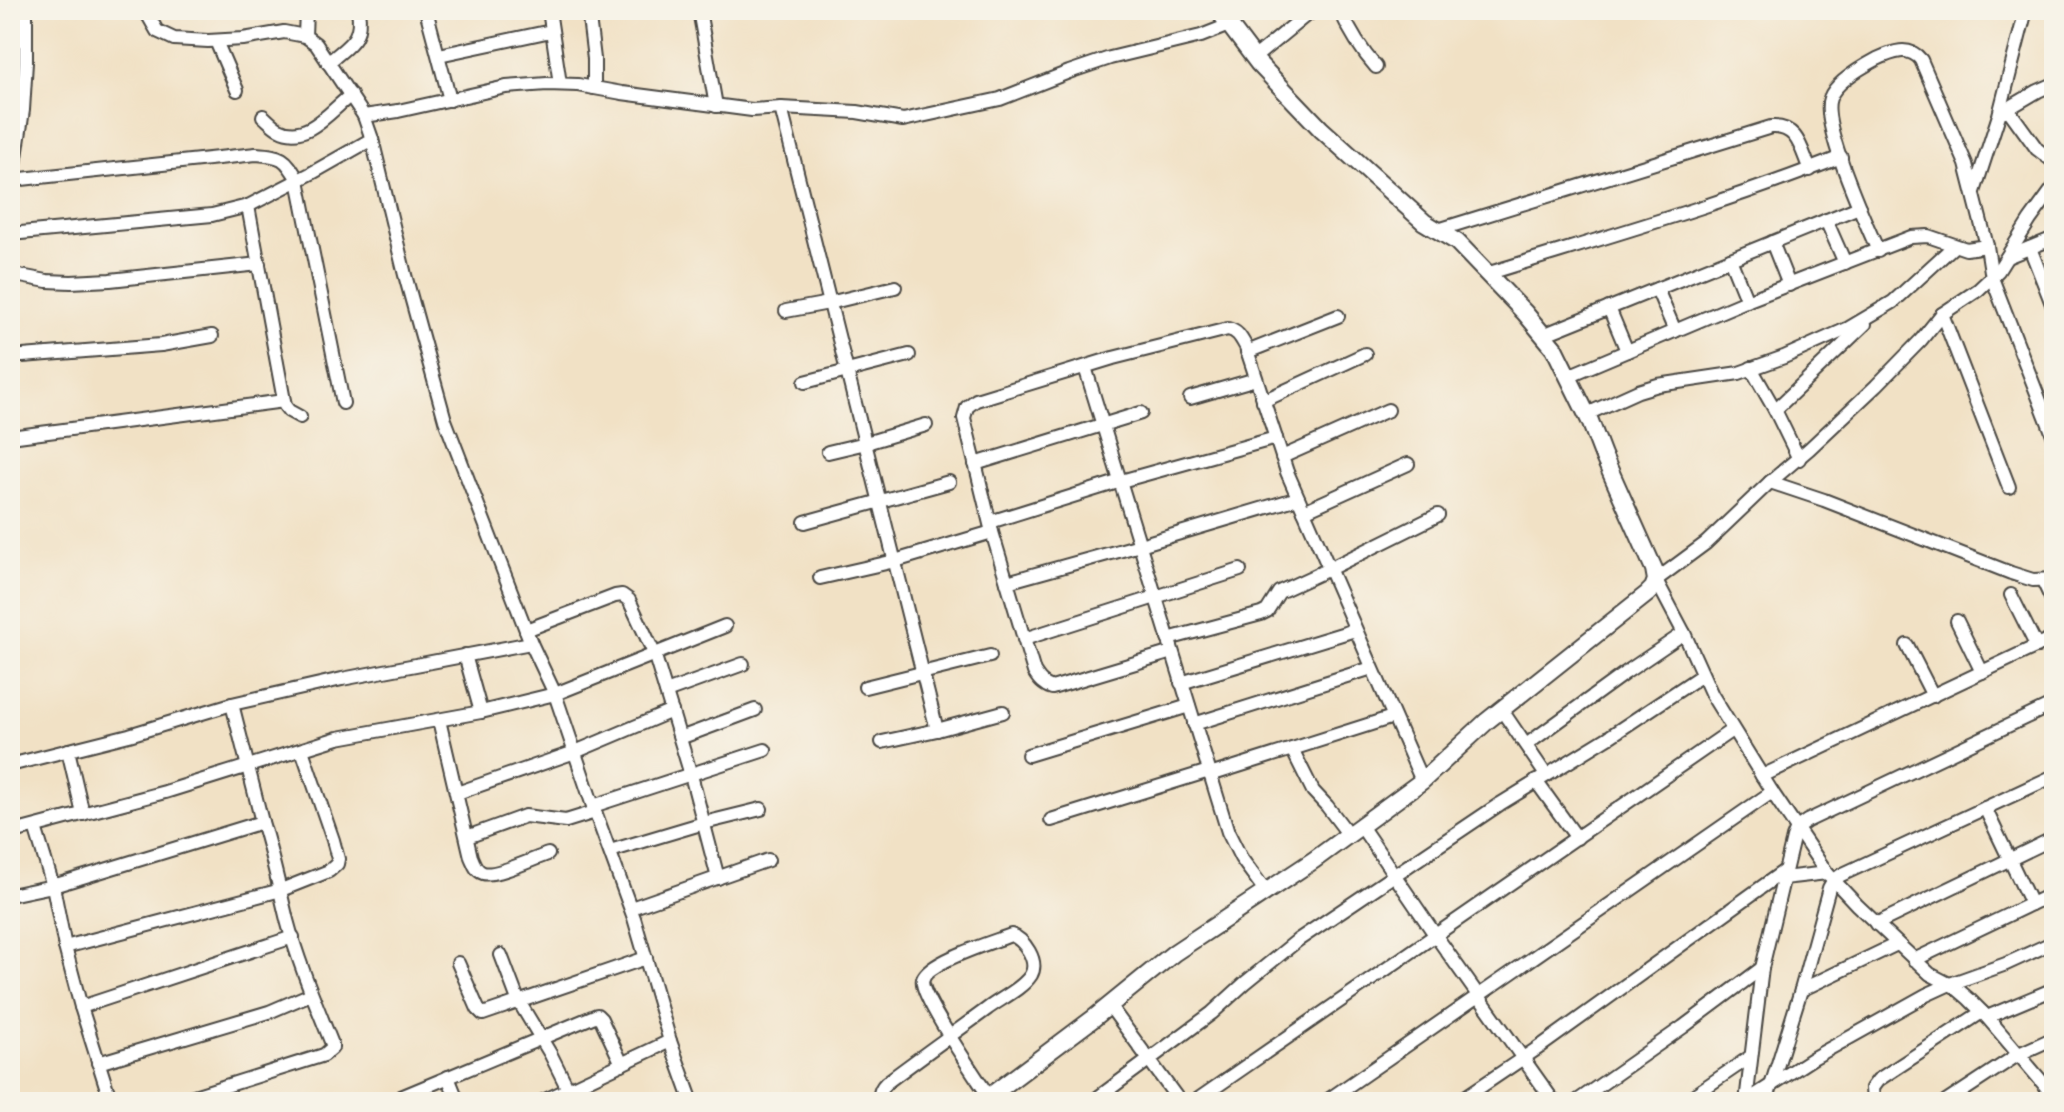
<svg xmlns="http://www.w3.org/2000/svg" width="2064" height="1112" font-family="'Indie Flower',sans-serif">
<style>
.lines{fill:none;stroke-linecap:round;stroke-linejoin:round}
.minor-casing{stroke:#494642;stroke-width:16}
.tertiary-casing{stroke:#494642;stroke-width:20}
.minor{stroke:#fff;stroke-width:12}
.tertiary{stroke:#fff;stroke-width:16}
</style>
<rect width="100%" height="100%" fill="#f7f3e8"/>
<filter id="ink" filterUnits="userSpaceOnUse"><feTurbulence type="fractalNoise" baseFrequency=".0125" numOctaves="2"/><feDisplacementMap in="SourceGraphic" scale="16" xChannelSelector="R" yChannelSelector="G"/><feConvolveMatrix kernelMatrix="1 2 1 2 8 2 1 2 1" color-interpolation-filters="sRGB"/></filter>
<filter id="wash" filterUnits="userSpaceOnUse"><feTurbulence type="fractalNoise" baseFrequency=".006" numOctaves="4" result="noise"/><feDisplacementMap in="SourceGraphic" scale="32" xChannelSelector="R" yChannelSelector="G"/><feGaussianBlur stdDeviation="1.8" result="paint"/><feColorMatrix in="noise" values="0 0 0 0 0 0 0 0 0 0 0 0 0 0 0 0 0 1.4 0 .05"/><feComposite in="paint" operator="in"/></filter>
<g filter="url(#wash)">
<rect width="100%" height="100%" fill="#f1e1c5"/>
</g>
<g filter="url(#ink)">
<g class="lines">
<g class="minor-casing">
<g id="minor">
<path d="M145,10L157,31L174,39L208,41L243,39L284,32L305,36L316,44L364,116L398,111L506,87L547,84L578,85L622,93L752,110L781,108L857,112L903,120L1000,99L1069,72L1110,58L1201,36L1229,25"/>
<path d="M426,10L450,100"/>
<path d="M549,10L560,84"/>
<path d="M588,10L594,59V88"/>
<path d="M699,10L716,106"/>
<path d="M1340,10C1350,32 1360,49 1376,67"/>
<path d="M305,36L306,10"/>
<path d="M216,41L237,90"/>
<path d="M439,55L551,31"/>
<path d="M1254,58L1305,16L1316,10"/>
<path d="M328,63C349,44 363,40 358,10"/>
<path d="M781,108L937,730"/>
<path d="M2008,109L2037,149L2054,162"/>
<path d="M2004,111L2038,91L2054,84"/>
<path d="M263,116C268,120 273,126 279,129C307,144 332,109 351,95"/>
<path d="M364,116L372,139L405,275L445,420L531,643L555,694L593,806L634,918L670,1041L692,1102"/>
<path d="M12,180L256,154C282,156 285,157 298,180L343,403"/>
<path d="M2054,187L2030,220L1998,271L1978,290L1942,314L1921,340L1876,386L1809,449L1770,482L1706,543L1656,580L1684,633L1712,695L1772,792L1827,873L1857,905L1930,974L1955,987L1969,999L1987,1017L2054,1096"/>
<path d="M1974,192L1999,115L2026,10"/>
<path d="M10,197L23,110L26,62V10"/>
<path d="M248,206L285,406L289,411L300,417"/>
<path d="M1826,220L1845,263"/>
<path d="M1438,230L1771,127C1798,125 1801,149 1810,170"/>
<path d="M10,234L212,215L248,206L312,173L372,139"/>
<path d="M1772,242L1789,285"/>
<path d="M2030,248L2054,309"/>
<path d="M1878,251C1866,223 1820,124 1830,98C1835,83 1862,67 1877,59C1892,52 1909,45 1921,60L1966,164L1987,246L1992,278L2054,437"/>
<path d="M2007,257L2054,238"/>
<path d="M1730,259L1747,301"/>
<path d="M10,274L47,281L71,282L110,280L259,264"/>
<path d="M1486,274C1605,237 1726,203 1841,157"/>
<path d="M1657,289L1675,331"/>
<path d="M1609,308L1627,351"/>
<path d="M786,311L829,303L895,287"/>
<path d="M1942,314L2009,487"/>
<path d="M1543,335L1859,207"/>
<path d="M1247,352L1338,316"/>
<path d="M10,357L161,345L212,336"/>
<path d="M1085,367L1228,832L1241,858L1266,892"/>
<path d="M1751,368L1775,410L1799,459"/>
<path d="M1568,376L1741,303L1911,237L1928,236L1966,249L1987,246"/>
<path d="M805,382L909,355"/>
<path d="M1190,398L1256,379"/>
<path d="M1263,401L1365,354"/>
<path d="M1775,410L1865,324"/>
<path d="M1587,414L1638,391L1658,385L1739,373L1784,357L1849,328L1893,302L1954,246"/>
<path d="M10,437L284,401"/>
<path d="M828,452L866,443L926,425"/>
<path d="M1282,457L1388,410"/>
<path d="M975,464L1141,413"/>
<path d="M1770,482L1824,500L2011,573L2033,580L2054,579"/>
<path d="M1304,511L1408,464"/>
<path d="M805,522L949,482"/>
<path d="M990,522L1121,481L1276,438"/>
<path d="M820,578L895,561L992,532"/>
<path d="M2043,581L2054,604"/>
<path d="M1007,582L1140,545L1298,498"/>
<path d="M2011,595L2037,647"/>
<path d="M1957,621L1982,672"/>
<path d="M526,630L615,596L622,595L629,600L654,653L691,775L718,878"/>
<path d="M1024,639L1240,570"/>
<path d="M1168,639L1261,614L1267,611L1279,592L1329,569L1438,515"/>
<path d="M1907,645L1933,696"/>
<path d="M1172,652L1052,688C1043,685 1039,680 1034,672L992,532L964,418L967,407L976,400L1113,358L1228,329C1238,331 1241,338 1246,347L1287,472L1422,781"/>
<path d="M465,655L481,712"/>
<path d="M1181,683L1355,630"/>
<path d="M865,687L990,656"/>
<path d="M666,692L743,664"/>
<path d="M1501,709L1546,775"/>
<path d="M439,720L471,857C474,863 475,870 483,873C496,877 533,859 548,854"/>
<path d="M1194,724L1372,668"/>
<path d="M680,738L755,710"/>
<path d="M882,742L937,730L1003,712"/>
<path d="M1526,745L1625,673L1684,633"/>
<path d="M1292,749L1313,791L1327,806L1349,835"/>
<path d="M68,750L83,814"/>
<path d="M1028,755L1189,706"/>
<path d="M10,765L129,735L232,704L342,679L531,643"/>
<path d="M1210,775L1393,717"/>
<path d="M1762,776L2054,638"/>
<path d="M1536,781L1577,838"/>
<path d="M457,793L575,752L672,711"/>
<path d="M593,806L765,750"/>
<path d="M1985,808L2031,904"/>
<path d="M1051,820L1209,771"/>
<path d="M1361,826L1436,936L1554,1102"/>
<path d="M35,827L53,886L65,947L81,1007L111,1102"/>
<path d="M10,833L165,792L338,738L481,712L555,694L725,626"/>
<path d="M467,837L525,816L566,821L595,812"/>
<path d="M610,851L704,823L761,809"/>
<path d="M1783,878L1827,873"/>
<path d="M10,895L53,886L262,822L232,704"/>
<path d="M631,908L768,860"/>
<path d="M1876,924L2054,838"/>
<path d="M65,947L281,890L329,871L337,864L338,859L333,840L302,750"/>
<path d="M501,955L518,1000L551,1055L568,1089"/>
<path d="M1914,960L2054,893"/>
<path d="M458,963L478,1009L483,1014L646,958"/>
<path d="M1801,990L1897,944"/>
<path d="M1109,1005L1180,1102"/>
<path d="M81,1007L293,937"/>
<path d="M1987,1017L2054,989"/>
<path d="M98,1063L269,1012L311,994"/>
<path d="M448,1077L458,1102"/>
<path d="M401,1097L597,1015L601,1019L622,1064"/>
<path d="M175,1102L324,1055L332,1048V1044C316,1004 298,962 287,920C279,887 272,854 262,822"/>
<path d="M541,1102L670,1041"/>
<path d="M882,1102C878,1094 880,1089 886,1083C919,1058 953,1034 987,1009C1000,999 1022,989 1031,975C1039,961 1024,939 1011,935C993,942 929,961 923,979C917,992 979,1081 989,1097"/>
<path d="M1092,1102L1212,1013L1245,983L1298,940L1500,804L1609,737L1702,675"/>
<path d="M1194,1102L1732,730"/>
<path d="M1325,1102L1772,792"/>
<path d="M1458,1102L1541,1046L1784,871"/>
<path d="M1576,1102L1683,1027L1762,968"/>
<path d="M1684,1102L1750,1057"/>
<path d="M1745,1102L1813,1058L1926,995L1950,984L2006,964L2054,942"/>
<path d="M1746,1102L1762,968L1793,838L1797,828L1807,821L2054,704"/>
<path d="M1766,1102L1801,990L1829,888L1833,881L1841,875L2054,776"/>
<path d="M1873,1102L1872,1088L1878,1080L1982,1012"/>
<path d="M1946,1102L2019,1054L2054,1038"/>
<path d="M2038,1102L2051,1093"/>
</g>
</g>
<g class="tertiary-casing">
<path id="tertiary" d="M982,1102L1094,1018L1174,953L1314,860L1422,781L1487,721L1647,594L1653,588L1656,580L1654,569L1603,455L1590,421L1554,348L1525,313L1457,242L1424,222L1321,129L1258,63L1218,10"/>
</g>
<use href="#minor" class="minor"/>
<use href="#tertiary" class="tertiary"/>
</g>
</g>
<rect width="2064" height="1112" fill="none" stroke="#f7f3e8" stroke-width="40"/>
</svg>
